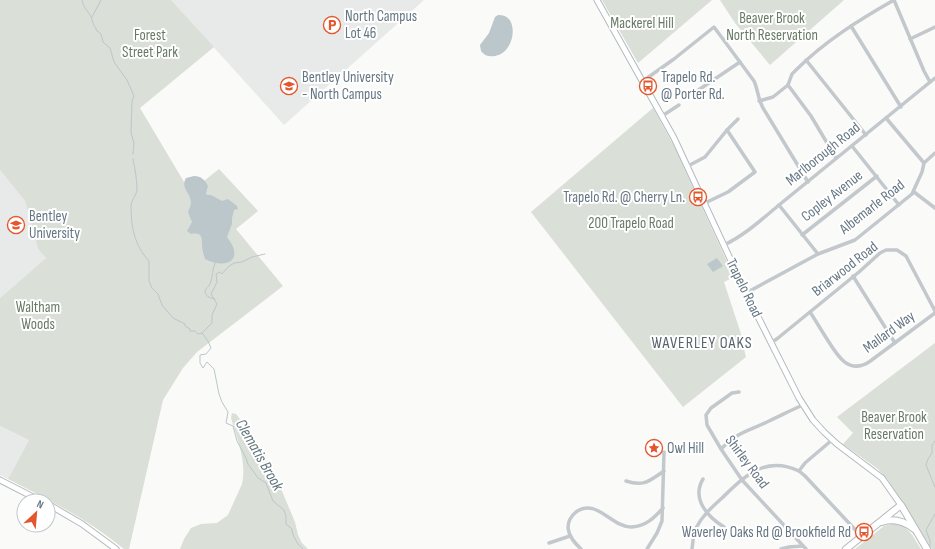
<svg xmlns="http://www.w3.org/2000/svg" width="935" height="549" font-family="'Sofia Sans Condensed',sans-serif">
<style>
.built{fill:#e8e9e9}
.green{fill:#dadfd7}
.water{fill:#bbc7cb}
.lines{fill:none;stroke-linecap:round;stroke-linejoin:round}
.stream{stroke:#bbc7cb;stroke-width:1}
.secondary-casing{stroke:#b3babf;stroke-width:7}
.primary-casing{stroke:#b5babe;stroke-width:8}
.street{stroke:#c3c8cc;stroke-width:3.5}
.secondary{stroke:#fff;stroke-width:5}
.primary{stroke:#fff;stroke-width:6}
.labels{text-anchor:middle;dominant-baseline:central;stroke-width:4;stroke-linejoin:round;paint-order:stroke}
.poi-label{font-size:15px;fill:#657683;stroke:#fff;text-anchor:start}
.park-label{font-size:15px;fill:#687a64;stroke:#fff}
.street-label{font-size:15px;fill:#657683;stroke:#fff}
.neighbourhood-label{font-size:16px;letter-spacing:1px;fill:#57646e;stroke:#fff}
.water-label{font-size:16px;font-style:italic;fill:#60757c;stroke:#fff}
</style>
<rect width="100%" height="100%" fill="#fafaf8"/>
<g class="built">
<path d="M171,0H424L284,125Z"/>
<path d="M0,170L25,201L38,249L46,258L0,298Z"/>
<path d="M0,426L29,440L8,479L0,475Z"/>
</g>
<g class="green">
<path d="M0,0H171L214,47L140,108L190,192L219,169L258,211L236,229L283,286L197,352L183,368L163,400L129,549H124C86,518 51,501 8,479L29,440L0,426V298L46,258L38,249L25,201L0,170Z"/>
<path d="M602,0H712L638,63Z"/>
<path d="M720,0H844L770,65L735,23Z"/>
<path d="M653,108L674,146L734,277L724,282L741,334V337L746,357L683,407L531,212Z"/>
<path d="M935,343V549H932L888,480L878,469L843,444L853,433L837,417Z"/>
<path d="M232,413L236,414L246,427L276,477L295,522L298,535L302,543L308,549H180L184,539L191,528L201,524L217,523L228,515L242,484C247,462 237,438 231,418Z"/>
<path d="M895,523C910,527 913,537 921,549H855L884,526Z"/>
</g>
<g class="water">
<path d="M498,15C520,13 516,53 495,56C489,57 485,56 481,51L480,45L489,33L495,17Z"/>
<path d="M194,176C201,176 205,180 208,186L206,193L207,195H211L222,201L228,199L237,206L238,209L234,210L232,218V224L227,237C245,260 227,270 205,259C204,255 202,250 202,245C202,237 202,232 191,234L187,231L192,222L188,212C189,209 191,206 191,203C191,193 180,188 186,178Z"/>
<path d="M717,258L723,266L713,272L707,264Z"/>
</g>
<g class="lines">
<g class="stream">
<path d="M82,0C83,7 87,10 90,15C93,20 92,24 96,28V30L101,34L103,42L110,48L114,62L127,80L134,96L132,101L131,133L134,143L133,154"/>
<path d="M92,17L101,0"/>
<path d="M133,159C133,163 135,166 135,170C136,176 137,183 137,189C137,195 131,200 131,206C131,226 134,245 149,261V281L152,288L158,294L162,305L173,318L185,324V326L190,329V331H195L198,334L202,333L208,341L211,348L206,354L200,355V363L203,368L207,362L214,369L219,394L222,402L228,412L226,423L233,426L237,441L246,458L248,464L258,478L266,483L273,501L284,510L286,516V524L292,529C292,536 298,545 303,549"/>
<path d="M215,299C211,298 206,297 205,292C205,288 209,287 210,284C213,277 212,270 215,263"/>
<path d="M202,333L212,323V315L217,304L211,294L217,282L216,274L220,272L222,274L228,267L234,263L242,262L252,257L265,254"/>
<path d="M935,441L932,445V453L928,459L926,465L935,487"/>
<path d="M930,546V541L926,530L935,514"/>
</g>
<g class="secondary-casing">
<g id="secondary">
<path d="M597,0L674,138L746,293L799,398L813,420L824,432L837,444L882,478L901,505"/>
<path d="M0,480L41,501"/>
<path d="M48,504L82,524L116,549"/>
</g>
</g>
<g class="primary-casing">
<g id="primary">
<path d="M882,522C894,518 904,521 914,529"/>
<path d="M846,549L901,505L927,549"/>
</g>
</g>
<g class="street">
<path d="M894,0L924,71L930,82"/>
<path d="M851,26L901,107"/>
<path d="M910,39L935,27"/>
<path d="M806,60L866,135"/>
<path d="M643,81L674,59L714,27L754,81C758,90 758,99 763,108L808,182"/>
<path d="M788,85L792,74L796,70C825,41 859,20 894,0"/>
<path d="M788,85L811,116L836,158"/>
<path d="M691,95L740,62"/>
<path d="M759,101L773,97L788,85"/>
<path d="M662,116L679,105"/>
<path d="M852,146L899,205"/>
<path d="M924,163L935,153"/>
<path d="M688,166L705,157L727,130L738,119"/>
<path d="M914,192L935,208"/>
<path d="M705,203L728,192L755,172L727,130"/>
<path d="M779,205L818,254"/>
<path d="M802,235L877,176"/>
<path d="M724,245C745,235 761,220 779,205L935,78"/>
<path d="M853,276L895,343"/>
<path d="M746,293L818,254L855,240L912,194L922,172L924,163L886,118"/>
<path d="M810,312C816,321 821,330 827,339C837,355 848,375 869,362L935,313"/>
<path d="M771,343L778,338L859,272L880,253L886,250H897L906,256L935,311"/>
<path d="M739,392L732,393L711,408L706,415L707,425L721,449L742,480L806,549"/>
<path d="M721,449C737,432 749,431 769,421C780,416 791,410 803,405"/>
<path d="M799,471L805,476L862,537"/>
<path d="M703,479C691,499 708,517 724,527"/>
<path d="M626,481C644,487 649,481 664,471"/>
<path d="M549,543L570,536"/>
<path d="M581,549C575,543 569,537 568,528C568,522 571,516 576,512C596,497 612,528 632,527C646,526 654,518 663,508"/>
<path d="M647,549L657,533L662,521L664,452"/>
<path d="M692,549C693,542 693,535 696,528C702,516 712,507 722,498C745,476 765,455 799,471L805,463L832,440"/>
<path d="M781,549L789,547L803,546"/>
</g>
<use href="#secondary" class="secondary"/>
<use href="#primary" class="primary"/>
</g>
<defs>
<g id="parking-ring" transform="scale(0.9)"><circle r="9.5" fill="#fff" stroke="#e4572e" stroke-width="1.5"/><path d="M-3.5-5.5H1a3.5 3.5 0 0 1 0 7H-1V5.5H-3.5ZM-1-3.4V-.6H.8a1.4 1.4 0 0 0 0-2.8Z" fill="#e4572e"/></g>
<g id="university-ring" transform="scale(0.9)"><circle r="9.5" fill="#fff" stroke="#e4572e" stroke-width="1.5"/><path d="M0-5L7-2L0 1L-7-2ZM-4 1L0 2.5L4 1V4Q0 6-4 4Z" fill="#e4572e"/></g>
<g id="bus-ring" transform="scale(0.9)"><circle r="9.5" fill="#fff" stroke="#e4572e" stroke-width="1.5"/><path d="M-5-6H5V4H4V6H2V4H-2V6H-4V4H-5ZM-3.5-4V0h7V-4ZM-3.5 1.2v1.5H-2V1.2ZM2 1.2v1.5H3.5V1.2Z" fill="#e4572e"/></g>
<g id="sight-ring" transform="scale(0.9)"><circle r="9.5" fill="#fff" stroke="#e4572e" stroke-width="1.5"/><path d="M0-6L1.8-2.2L6-1.7L2.9 1.2L3.7 5.4L0 3.3L-3.7 5.4L-2.9 1.2L-6-1.7L-1.8-2.2Z" fill="#e4572e"/></g>
</defs>
<g fill-rule="evenodd">
<use href="#parking-ring" x="332" y="25"/>
<use href="#university-ring" x="289" y="86"/>
<use href="#bus-ring" x="648" y="86"/>
<use href="#bus-ring" x="698" y="197"/>
<use href="#university-ring" x="16" y="225"/>
<use href="#sight-ring" x="654" y="448"/>
<use href="#bus-ring" x="864" y="532"/>
</g>
<g class="labels">
<g class="poi-label">
<text x="345" y="16">North Campus<tspan x="345" dy="17">Lot 46</tspan></text>
<text x="302" y="77">Bentley University<tspan x="302" dy="17">- North Campus</tspan></text>
<text x="661" y="77">Trapelo Rd.<tspan x="661" dy="17">@ Porter Rd.</tspan></text>
<text x="685" y="197" text-anchor="end">Trapelo Rd. @ Cherry Ln.</text>
<text x="29" y="216">Bentley<tspan x="29" dy="17">University</tspan></text>
<text x="667" y="448">Owl Hill</text>
<text x="851" y="532" text-anchor="end">Waverley Oaks Rd @ Brookfield Rd</text>
</g>
<g class="park-label">
<text x="772" y="18">Beaver Brook<tspan x="772" dy="17">North Reservation</tspan></text>
<text x="642" y="23">Mackerel Hill</text>
<text x="150" y="35">Forest<tspan x="150" dy="17">Street Park</tspan></text>
<text x="631" y="223">200 Trapelo Road</text>
<text x="38" y="307">Waltham<tspan x="38" dy="17">Woods</tspan></text>
<text x="894" y="417">Beaver Brook<tspan x="894" dy="17">Reservation</tspan></text>
</g>
<g class="street-label">
<text transform="translate(823 154) rotate(-39)">Marlborough Road</text>
<text transform="translate(832 196) rotate(-38)">Copley Avenue</text>
<text transform="translate(872 207) rotate(-38)">Albemarle Road</text>
<text transform="translate(845 269) rotate(-38)">Briarwood Road</text>
<text transform="translate(744 288) rotate(64)">Trapelo Road</text>
<text transform="translate(889 332) rotate(-36)">Mallard Way</text>
<text transform="translate(747 462) rotate(53)">Shirley Road</text>
</g>
<g class="neighbourhood-label">
<text x="702" y="343">WAVERLEY OAKS</text>
</g>
<g class="water-label">
<text transform="translate(259 455) rotate(60)">Clematis Brook</text>
</g>
</g>
<g transform="translate(36 513) rotate(26)"><circle r="19" fill="#ffffff" stroke="#c1c8cd"/>
<path d="M0-3L7 15L0 10L-7 15Z" fill="#e4572e"/>
<text y="-6" font-size="11" font-weight="bold" text-anchor="middle" fill="#657683">N</text>
</g>
</svg>
